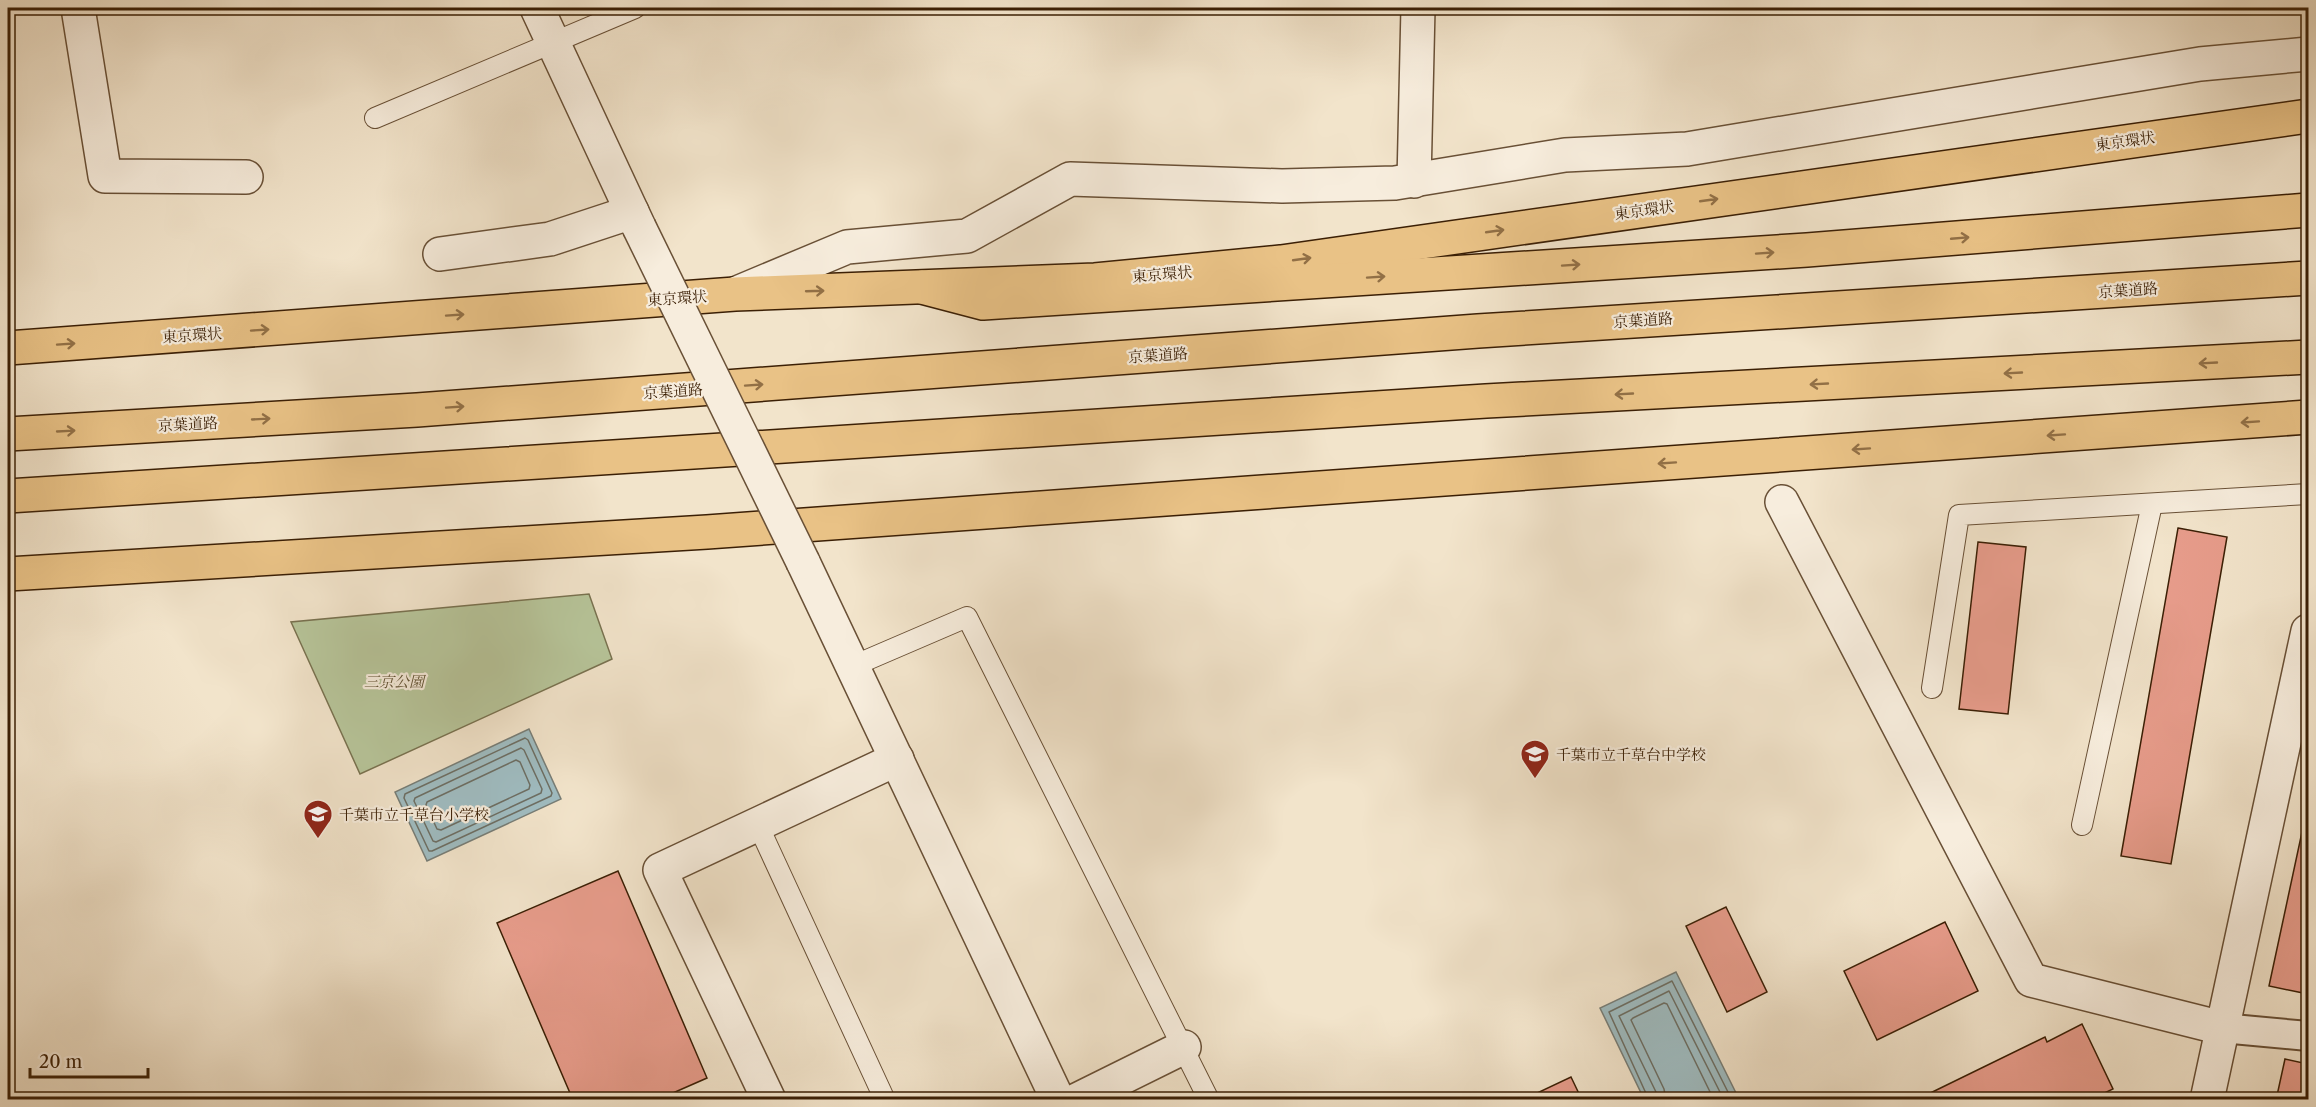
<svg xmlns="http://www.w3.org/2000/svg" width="2316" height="1107" font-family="'Libre Caslon Text','Noto Serif JP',serif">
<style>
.green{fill:#b7c59a;stroke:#797250;stroke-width:1.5}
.water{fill:#9fbcc1;stroke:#777d76;stroke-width:1.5}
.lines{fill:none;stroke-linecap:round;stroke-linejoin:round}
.shore{stroke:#6d6e63;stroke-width:1.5}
.building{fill:#e79c8b;stroke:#3b1f05;stroke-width:1.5}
.service-casing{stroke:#695036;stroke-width:22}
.pedestrian-casing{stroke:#695036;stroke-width:32}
.minor-casing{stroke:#695036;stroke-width:36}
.trunk-casing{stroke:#3b1f05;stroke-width:36}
.motorway-casing{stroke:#3b1f05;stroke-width:36}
.service{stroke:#f7eddd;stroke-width:20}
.pedestrian{stroke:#f7eddd;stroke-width:28}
.minor{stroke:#f7eddd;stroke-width:33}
.trunk{stroke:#e9c286;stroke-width:33}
.motorway{stroke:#e9c286;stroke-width:33}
.minor-bridge-casing{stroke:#695036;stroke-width:36;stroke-linecap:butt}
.minor-bridge{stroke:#f7eddd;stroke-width:33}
.oneway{stroke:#927046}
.labels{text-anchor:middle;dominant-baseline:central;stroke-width:4.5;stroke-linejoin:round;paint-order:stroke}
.street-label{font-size:15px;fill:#3b1f05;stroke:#f7eddd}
.park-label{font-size:15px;font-style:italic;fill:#605132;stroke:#f7eddd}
.poi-label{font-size:15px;fill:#3b1f05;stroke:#f7eddd;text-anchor:start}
</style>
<rect width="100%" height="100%" fill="#f2e4cb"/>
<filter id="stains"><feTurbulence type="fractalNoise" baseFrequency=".00333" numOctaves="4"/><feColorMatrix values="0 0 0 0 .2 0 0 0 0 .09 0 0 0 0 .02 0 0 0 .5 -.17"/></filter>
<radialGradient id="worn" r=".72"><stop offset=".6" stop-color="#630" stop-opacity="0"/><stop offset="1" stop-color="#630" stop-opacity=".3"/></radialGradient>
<path class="green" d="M589,594L612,659L360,774L291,622Z"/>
<g class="water">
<path d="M529,729L561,799L427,861L395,792Z"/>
<path d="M1676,972L1739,1099H1644L1600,1008Z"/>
</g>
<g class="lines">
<g class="shore">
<path d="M525,738L528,740L552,793L551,796L432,851H429L404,798L405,794Z"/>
<path d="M521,748L524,750L542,789L541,793L436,842L433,841L414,801L415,798Z"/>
<path d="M516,760L520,762L530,785L529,789L441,830L437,829L426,805L427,802Z"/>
<path d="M1649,1100L1609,1012L1672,981L1732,1100"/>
<path d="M1657,1100L1656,1092L1619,1016L1669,991L1724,1100"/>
<path d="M1666,1100L1664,1089L1631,1020L1633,1018L1664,1003L1667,1004L1714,1100"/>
</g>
</g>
<g class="building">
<path d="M2178,528L2227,537L2171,864L2121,856Z"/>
<path d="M1978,542L2026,547L2008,714L1959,709Z"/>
<path d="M2308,804V994L2269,986Z"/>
<path d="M618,871L707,1078L657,1100H573L497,923Z"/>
<path d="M1726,907L1767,992L1727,1012L1686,926Z"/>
<path d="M1945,922L1978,991L1877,1040L1844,971Z"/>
<path d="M2082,1024L2113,1089L2090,1100H2073L2071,1094L2059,1100H1916L2045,1037L2047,1042Z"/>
<path d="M2285,1059L2308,1064V1100H2276Z"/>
<path d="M1571,1077L1582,1100H1541L1537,1093Z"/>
</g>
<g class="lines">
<g class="service-casing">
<g id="service">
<path d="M375,118L635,8"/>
<path d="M853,666L967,617L1209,1100"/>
<path d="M1932,688L1959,515L2308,494"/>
<path d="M758,825L885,1100"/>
<path d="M2082,825L2152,504"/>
</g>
</g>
<g class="pedestrian-casing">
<path id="pedestrian" d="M2222,1028L2308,1036"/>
</g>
<g class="minor-casing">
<g id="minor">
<path d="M78,8L105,176L246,177"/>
<path d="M537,8L639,227"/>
<path d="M1414,181L1418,8"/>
<path d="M440,254L550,239L632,212"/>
<path d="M737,293L847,247L967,236L1070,179L1282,186L1395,183L1565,155L1687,149L2200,64L2308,54"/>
<path d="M1782,502L2031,980L2222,1028"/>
<path d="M803,562L1058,1100"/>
<path d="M769,1100L660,870L897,759"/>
<path d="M1077,1100L1184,1047"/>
<path d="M2207,1100L2308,631"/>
</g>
</g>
<g class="trunk-casing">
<g id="trunk">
<path d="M8,348L735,294L1095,280L1281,262L2308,116"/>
<path d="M8,574L707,532L2308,417"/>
</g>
</g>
<g class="motorway-casing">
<g id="motorway">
<path d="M922,287L983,303L1807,250L2308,210"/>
<path d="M8,434L417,410L1478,331L2308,278"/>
<path d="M8,496L1486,401L2308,357"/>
</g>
</g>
<use href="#service" class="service"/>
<use href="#pedestrian" class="pedestrian"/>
<use href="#minor" class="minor"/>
<use href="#trunk" class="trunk"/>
<use href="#motorway" class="motorway"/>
<g class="minor-bridge-casing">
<path id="minor-bridge" d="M639,227L803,562"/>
</g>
<use href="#minor-bridge" class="minor-bridge"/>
</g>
<defs><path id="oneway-shaft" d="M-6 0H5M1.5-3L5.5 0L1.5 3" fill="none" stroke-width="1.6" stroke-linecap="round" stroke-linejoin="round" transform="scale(1.5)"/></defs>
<g class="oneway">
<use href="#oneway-shaft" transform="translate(1709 200) rotate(-8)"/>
<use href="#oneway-shaft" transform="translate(1495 231) rotate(-8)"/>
<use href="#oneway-shaft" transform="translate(1960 238) rotate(-5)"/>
<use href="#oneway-shaft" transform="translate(1765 253) rotate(-4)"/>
<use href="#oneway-shaft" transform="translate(1302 259) rotate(-8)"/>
<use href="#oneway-shaft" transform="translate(1571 265) rotate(-4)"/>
<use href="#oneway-shaft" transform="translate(1376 277) rotate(-4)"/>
<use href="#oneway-shaft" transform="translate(815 291) rotate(-2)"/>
<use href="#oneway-shaft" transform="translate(455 315) rotate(-4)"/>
<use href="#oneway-shaft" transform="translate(260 330) rotate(-4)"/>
<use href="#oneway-shaft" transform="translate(66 344) rotate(-4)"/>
<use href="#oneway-shaft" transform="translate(2208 363) rotate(177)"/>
<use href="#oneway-shaft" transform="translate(2013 373) rotate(177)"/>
<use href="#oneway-shaft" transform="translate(1819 384) rotate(177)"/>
<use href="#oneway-shaft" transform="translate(754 385) rotate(-4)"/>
<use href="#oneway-shaft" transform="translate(1624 394) rotate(177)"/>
<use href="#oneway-shaft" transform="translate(455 407) rotate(-4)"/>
<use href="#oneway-shaft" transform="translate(261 419) rotate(-3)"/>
<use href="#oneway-shaft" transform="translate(2250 422) rotate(176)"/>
<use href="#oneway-shaft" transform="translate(66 431) rotate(-3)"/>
<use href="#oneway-shaft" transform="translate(2056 435) rotate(176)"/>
<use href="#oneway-shaft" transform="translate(1861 449) rotate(176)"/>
<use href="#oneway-shaft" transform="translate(1667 463) rotate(176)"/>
</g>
<defs>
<g id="school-pin" transform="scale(1.5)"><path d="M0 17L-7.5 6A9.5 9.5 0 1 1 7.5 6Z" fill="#8f2418" stroke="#f7eddd"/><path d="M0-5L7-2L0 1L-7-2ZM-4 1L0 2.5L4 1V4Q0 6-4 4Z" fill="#fff"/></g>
</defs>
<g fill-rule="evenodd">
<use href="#school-pin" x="1535" y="754"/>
<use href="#school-pin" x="318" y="814"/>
</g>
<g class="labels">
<g class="street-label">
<text transform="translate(2125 141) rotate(-8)">東京環状</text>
<text transform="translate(1644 210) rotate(-8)">東京環状</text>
<text transform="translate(1162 274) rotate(-5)">東京環状</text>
<text transform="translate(2128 290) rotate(-4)">京葉道路</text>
<text transform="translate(677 298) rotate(-4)">東京環状</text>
<text transform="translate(1643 320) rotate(-4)">京葉道路</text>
<text transform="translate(192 335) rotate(-4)">東京環状</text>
<text transform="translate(1158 355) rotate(-4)">京葉道路</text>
<text transform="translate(673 391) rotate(-4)">京葉道路</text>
<text transform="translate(188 424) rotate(-3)">京葉道路</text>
</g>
<g class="park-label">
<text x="394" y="681">三京公園</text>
</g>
<g class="poi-label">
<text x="1556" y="754">千葉市立千草台中学校</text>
<text x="339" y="814">千葉市立千草台小学校</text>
</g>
</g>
<rect width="2316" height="1107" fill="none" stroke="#f2e4cb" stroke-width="30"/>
<rect x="9" y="9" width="2298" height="1089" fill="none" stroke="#3b1f05" stroke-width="3"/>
<rect x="15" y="15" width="2286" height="1077" fill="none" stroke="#3b1f05" stroke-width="1.5"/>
<path d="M30 1068v9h118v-9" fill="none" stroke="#3b1f05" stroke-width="3"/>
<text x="39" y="1068" font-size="18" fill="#3b1f05" stroke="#f7eddd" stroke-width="4.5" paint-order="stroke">20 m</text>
<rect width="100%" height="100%" filter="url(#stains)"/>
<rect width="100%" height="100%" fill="url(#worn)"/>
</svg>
